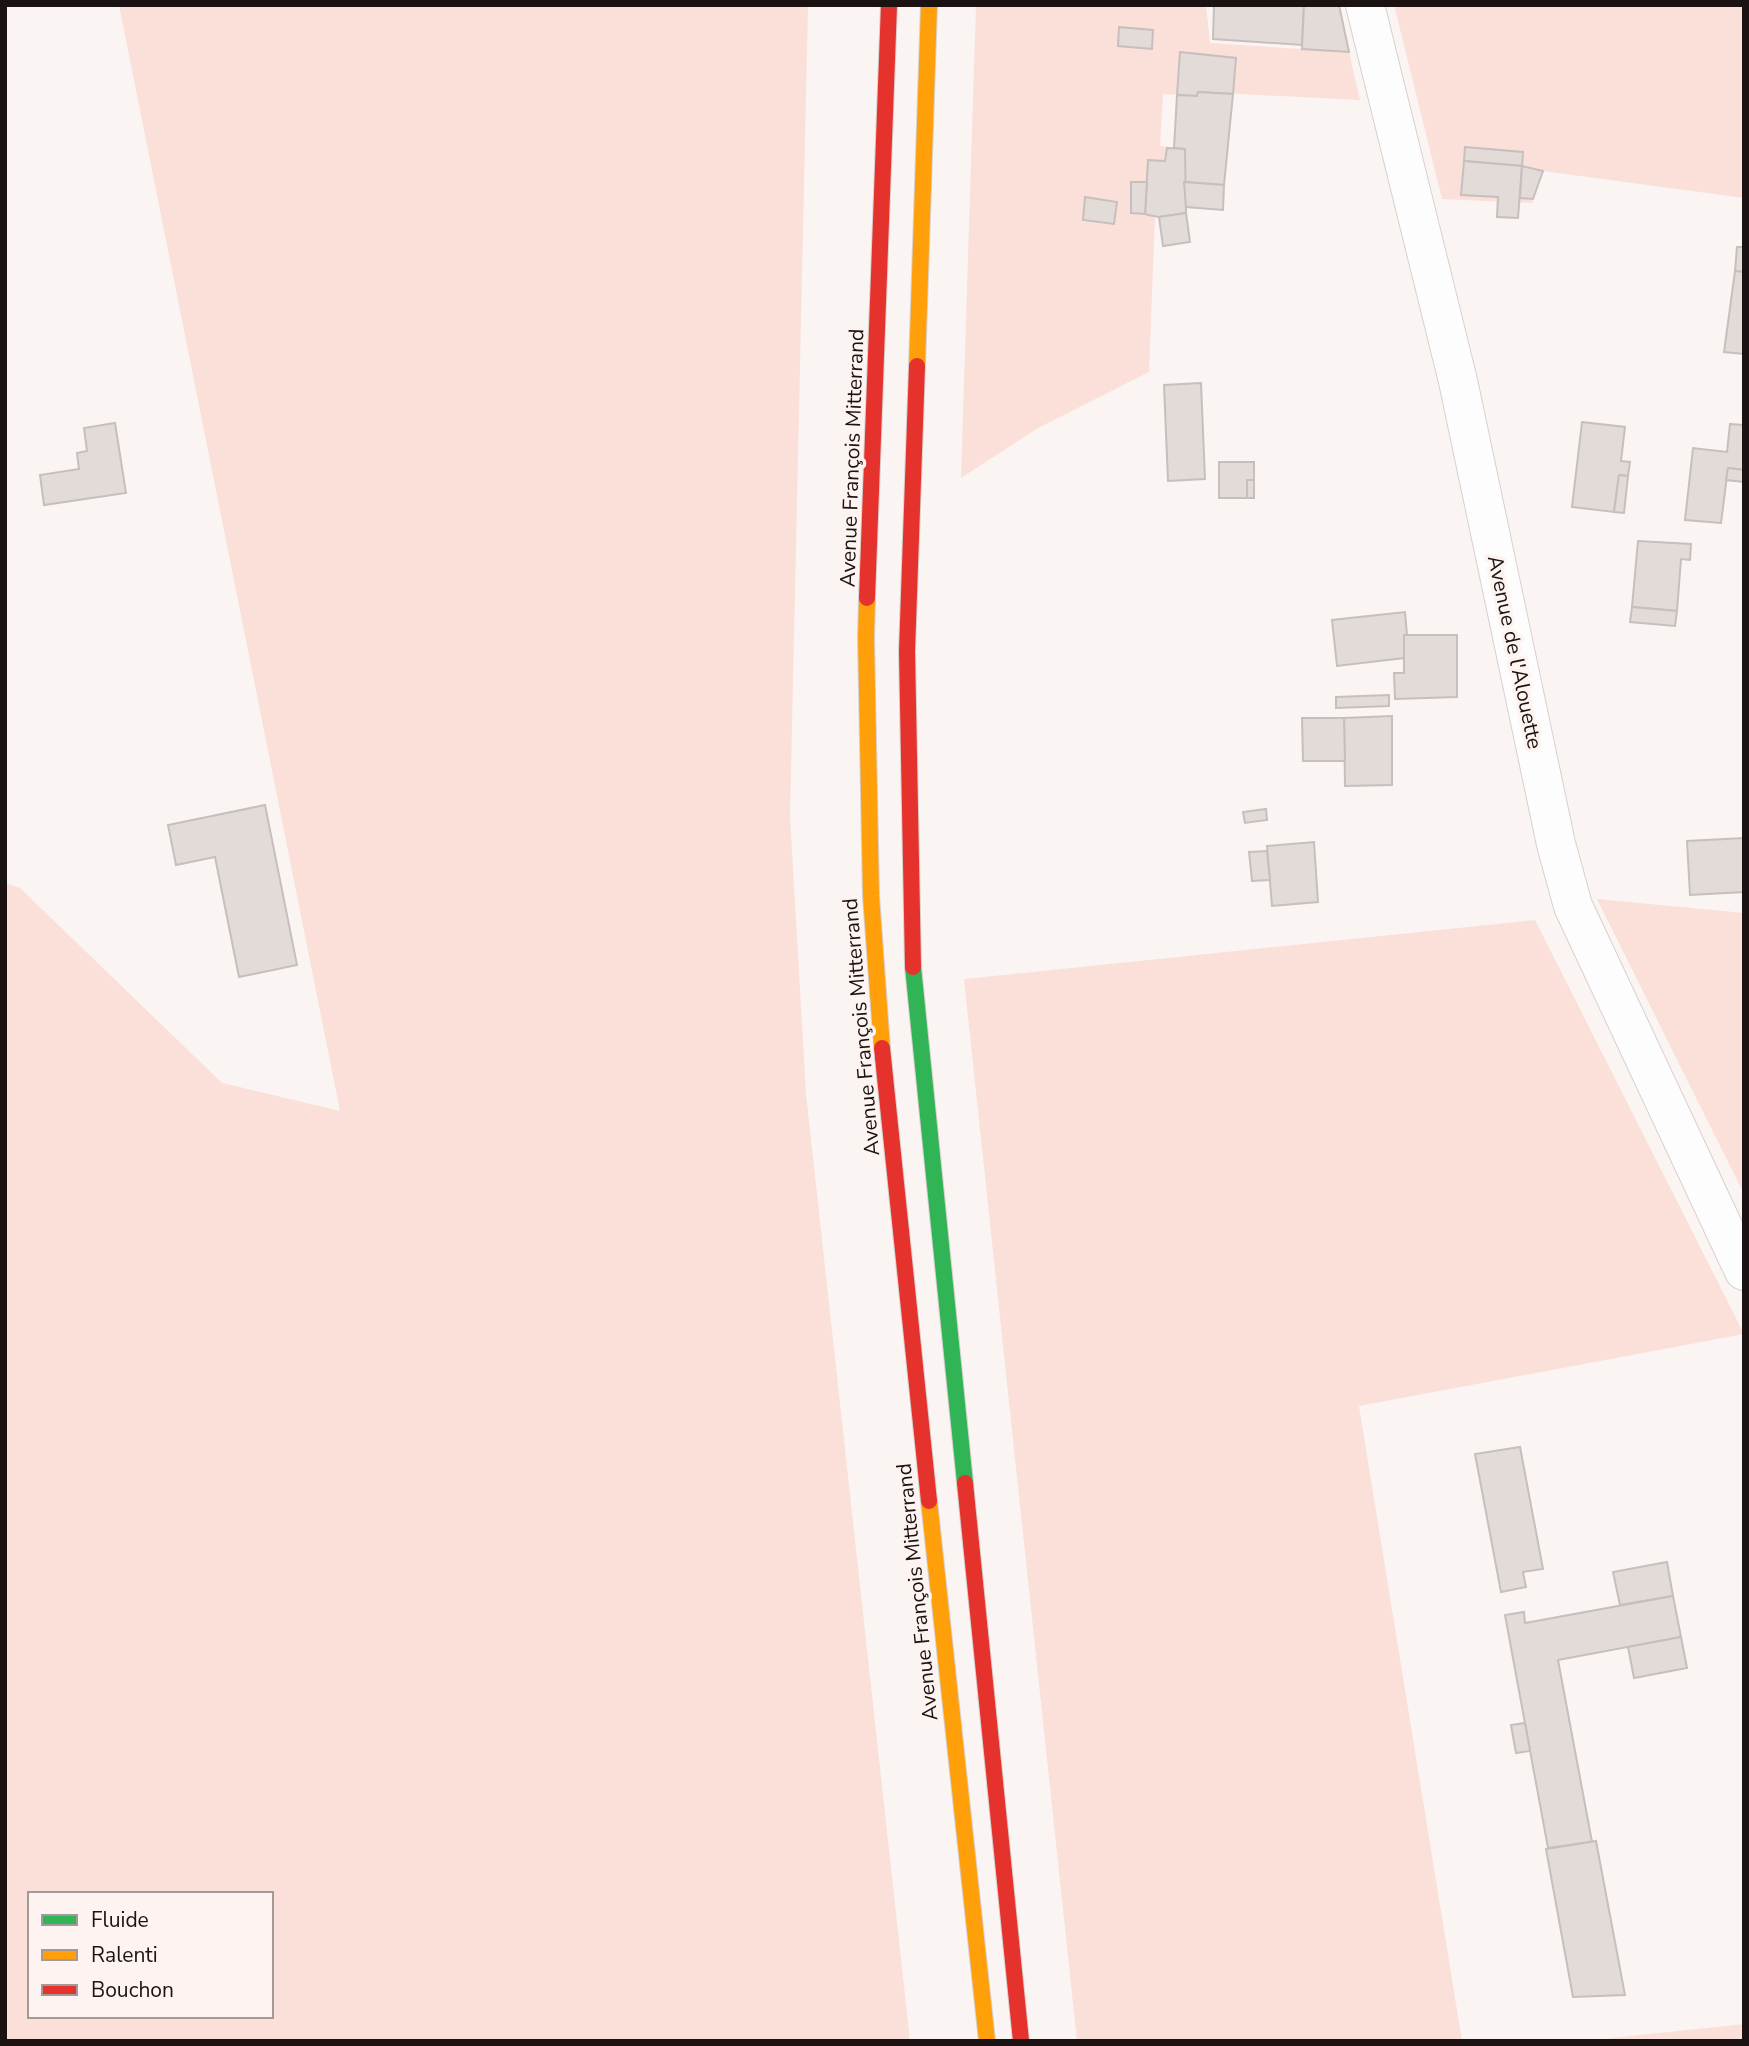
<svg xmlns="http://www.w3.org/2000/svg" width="1749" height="2046" font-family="'Nunito Sans',sans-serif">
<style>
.green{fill:#fae0d8;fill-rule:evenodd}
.building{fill:#e2dbd8;stroke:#c6bfbd;stroke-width:2}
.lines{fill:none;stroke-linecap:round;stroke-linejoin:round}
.street-casing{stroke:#d7d0ce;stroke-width:40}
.fast-casing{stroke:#d7d0ce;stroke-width:18}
.slow-casing{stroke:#d7d0ce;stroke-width:18}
.jam-casing{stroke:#d7d0ce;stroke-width:18}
.street{stroke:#fefdfd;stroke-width:38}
.fast{stroke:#30b455;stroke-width:16}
.slow{stroke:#ff9f0a;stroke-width:16}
.jam{stroke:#e5322d;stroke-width:16}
.labels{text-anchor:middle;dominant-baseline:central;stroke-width:7;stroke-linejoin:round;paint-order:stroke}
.street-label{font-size:21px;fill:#1b1311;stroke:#fdf3f0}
</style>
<rect width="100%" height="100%" fill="#faf4f3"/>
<g class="green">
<path d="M119,5H808L790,816L806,1094L910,2041H5V883L20,888L222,1083L340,1111ZM30,1894H271V2016H30Z"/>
<path d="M976,5H1206L1210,43L1349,52L1360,100L1198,92L1197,96L1163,94L1160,146L1185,149L1155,216L1149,372L1038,428L961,478Z"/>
<path d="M1394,5H1744V198L1543,171L1532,203L1442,199Z"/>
<path d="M1597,899L1744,913V1194Z"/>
<path d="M1535,920L1744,1334L1359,1406L1462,2041H1077L964,979Z"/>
<path d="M1744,2024V2041H1584Z"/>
</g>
<g class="building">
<path d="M1214,5H1304L1302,45L1213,39Z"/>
<path d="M1304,5H1339L1349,52L1302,49Z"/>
<path d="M1119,27L1153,30L1152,49L1118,46Z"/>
<path d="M1180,52L1236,58L1233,94L1198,92L1197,96L1177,95Z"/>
<path d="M1198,92L1233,94L1224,185L1184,182L1185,149L1174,148L1177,95L1197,96Z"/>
<path d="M1465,147L1523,152L1522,166L1464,161Z"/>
<path d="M1167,148L1185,149L1186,213L1159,217L1148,215L1145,214L1148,160L1165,161Z"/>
<path d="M1464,161L1522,166L1518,218L1497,217L1498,197L1461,195Z"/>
<path d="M1522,166L1543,171L1533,199L1520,198Z"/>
<path d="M1131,182H1147L1145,214L1131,213Z"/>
<path d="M1184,182L1224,185L1223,210L1186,207Z"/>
<path d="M1085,197L1117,202L1114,224L1083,220Z"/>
<path d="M1186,213L1190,242L1163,246L1159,217Z"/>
<path d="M1737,247H1744V272L1735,271Z"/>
<path d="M1735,271L1744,272V354L1724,352Z"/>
<path d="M1201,383L1205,479L1168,481L1164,385Z"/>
<path d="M1582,422L1625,427L1621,461L1630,462L1628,476L1619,475L1614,512L1572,507Z"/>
<path d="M115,423L126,493L44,505L40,475L79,469L77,453L87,451L84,428Z"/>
<path d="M1730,424L1744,425V470L1728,468L1721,523L1685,520L1693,448L1727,452Z"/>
<path d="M1219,462H1254V480H1247V498H1219Z"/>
<path d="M1728,468L1744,470V482L1726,480Z"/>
<path d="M1619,475L1628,476L1624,513L1614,512Z"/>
<rect x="1247" y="480" width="7" height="18"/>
<path d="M1638,541L1691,544L1690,560L1681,559L1677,611L1632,607Z"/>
<path d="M1632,607L1677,611L1675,626L1630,622Z"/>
<path d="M1405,612L1407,635H1404V658L1337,666L1332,620Z"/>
<path d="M1404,635H1457V697L1395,699L1394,673H1404Z"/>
<path d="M1389,695V706L1336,708V697Z"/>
<path d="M1392,716V785L1345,786L1344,718Z"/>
<path d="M1302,718H1344L1345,761H1303Z"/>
<path d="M265,805L297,965L239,977L215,857L176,865L168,825Z"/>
<path d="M1266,809L1267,820L1245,823L1243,812Z"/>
<path d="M1744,838V892L1690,895L1687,841Z"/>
<path d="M1314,842L1318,902L1272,906L1267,846Z"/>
<path d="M1267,851L1270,880L1252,881L1249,852Z"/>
<path d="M1520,1447L1543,1569L1523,1572L1526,1587L1501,1592L1475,1454Z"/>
<path d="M1667,1562L1673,1596L1620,1605L1613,1572Z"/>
<path d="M1673,1596L1681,1637L1558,1660L1592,1842L1548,1848L1505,1615L1524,1612L1525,1623Z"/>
<path d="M1681,1637L1687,1668L1634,1678L1628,1647Z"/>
<path d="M1525,1723L1530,1751L1516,1753L1511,1725Z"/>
<path d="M1596,1841L1625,1995L1573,1997L1546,1849Z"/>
</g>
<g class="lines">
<g class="street-casing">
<path id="street" d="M1365,5L1458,381L1556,844L1573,906L1744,1271"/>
</g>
<g class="fast-casing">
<path id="fast" d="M913,967L965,1483"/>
</g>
<g class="slow-casing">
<g id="slow">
<path d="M917,366L929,5"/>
<path d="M867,598L866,638L871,896L882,1048"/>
<path d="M929,1501L987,2041"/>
</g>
</g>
<g class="jam-casing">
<g id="jam">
<path d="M867,598L889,5"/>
<path d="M913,967L907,651L917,366"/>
<path d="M882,1048L929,1501"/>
<path d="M965,1483L1021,2041"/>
</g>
</g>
<use href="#street" class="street"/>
<use href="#fast" class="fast"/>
<use href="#slow" class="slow"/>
<use href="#jam" class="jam"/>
</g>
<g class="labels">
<g class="street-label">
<text transform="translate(852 458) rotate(-88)">Avenue François Mitterrand</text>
<text transform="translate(1515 652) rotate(78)">Avenue de l'Alouette</text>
<text transform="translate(861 1027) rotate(-95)">Avenue François Mitterrand</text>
<text transform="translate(917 1592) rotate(-96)">Avenue François Mitterrand</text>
</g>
</g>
<rect width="1749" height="2046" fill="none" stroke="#1b1311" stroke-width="14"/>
<rect x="28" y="1892" width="245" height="126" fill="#fdf3f0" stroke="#a39997" stroke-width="2"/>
<rect x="42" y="1915" width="35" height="10" fill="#30b455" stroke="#a39997" stroke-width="2"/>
<text x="91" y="1927" font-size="21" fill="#1b1311">Fluide</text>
<rect x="42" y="1950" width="35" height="10" fill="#ff9f0a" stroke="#a39997" stroke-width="2"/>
<text x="91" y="1962" font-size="21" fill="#1b1311">Ralenti</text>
<rect x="42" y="1985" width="35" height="10" fill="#e5322d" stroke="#a39997" stroke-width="2"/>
<text x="91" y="1997" font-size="21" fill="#1b1311">Bouchon</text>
</svg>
